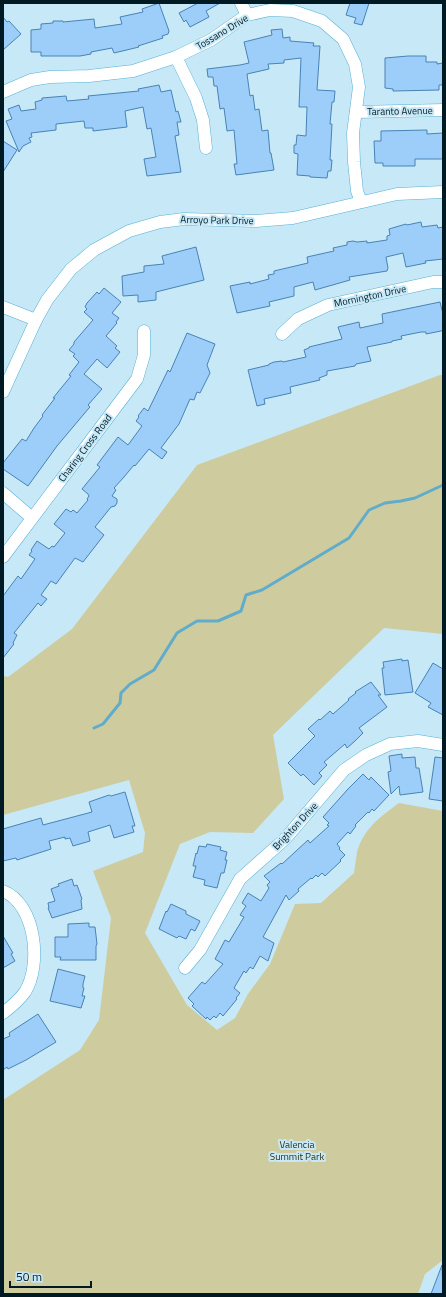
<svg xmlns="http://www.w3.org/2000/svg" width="446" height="1297" font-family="'Titillium Web',sans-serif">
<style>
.green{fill:#cecc9f}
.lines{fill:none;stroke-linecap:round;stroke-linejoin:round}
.stream{stroke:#60acca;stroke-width:3}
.building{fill:#9dcef9;stroke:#4883b5}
.minor-casing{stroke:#57b1d3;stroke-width:13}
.minor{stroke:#fff;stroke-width:12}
.labels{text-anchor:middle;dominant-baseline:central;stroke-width:4;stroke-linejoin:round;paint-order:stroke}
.street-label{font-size:10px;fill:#001a24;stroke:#c7e8f7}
.park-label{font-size:10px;fill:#302e10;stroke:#c7e8f7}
</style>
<rect width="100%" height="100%" fill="#c7e8f7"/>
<path class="green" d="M440,375H443V634L384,628L273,735L284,799L253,833L210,832L180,844L145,933L187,1005L217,1030L235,1018L248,994L270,964L295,904L321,903L354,873C355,866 356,859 357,852C364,828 380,817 399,803L443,811V1260L425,1274L418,1294H3V1100L80,1050L99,1020L111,918L93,871L143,852L145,833L129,780L3,815V676L8,677L72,629L197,465Z"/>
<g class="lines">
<path class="stream" d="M94,728L103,724L120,703L121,693L130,684L154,670L177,633L197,621H218L241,611L246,595L262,590L349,538L369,510L385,503L401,501L415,498L443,485"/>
</g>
<g class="building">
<path d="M159,3L169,31L168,34L162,36L163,38L138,46L139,47L114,53L112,48L91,52V54L80,56H41V52H31V30L41,29V24L53,23V21H63V22L94,19L95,28L122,24L120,17L143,12L142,9Z"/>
<path d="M198,3H220L206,11L209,17L190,27L186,20L184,22L179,13Z"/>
<path d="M350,3H369L362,25L354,23L356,18L346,15Z"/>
<path d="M3,17L7,22L9,21L21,34L3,50Z"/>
<path d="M282,29L283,38L290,37V41L314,43L313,46H320L317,90L335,91L334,102H332L330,124H332L330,160H332L331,171H328L327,178L310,177V176L297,175L298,154L294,153V145H296L297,135L306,136L307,107H299L301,58L284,60V63L268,64L269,69L247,74L250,96L253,95L255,110L259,109L262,131L268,130L270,153H271L274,170L236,175L234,164H237L234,130L227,131L224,108L220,109L217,86H214L213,77H208L207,69L240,65L249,63L244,42L272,35L271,30Z"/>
<path d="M408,56H426V62H437V64L443,63V85H439V90L393,91V89L385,88V58Z"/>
<path d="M159,85L161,92L171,90L176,112L178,111L181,122H177L179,135L175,136L181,172L147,176L144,159L156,157L151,128L147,129L143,107L125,111L127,127L93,131V128H85L84,121L56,124V130L31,133L32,137L29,138L31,142L23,146L19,152L6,121L12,119L8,109L19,105L21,111L36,109L35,102L42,100V98L66,96L67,101L89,99L88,96L139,91L138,89Z"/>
<path d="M427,130V134L443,133V159H415V166H383V163H375L374,141H381V131Z"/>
<path d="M3,141L17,150L3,172Z"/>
<path d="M421,222L422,227L437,225L438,228L443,227V259L425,261L426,263L406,267L403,253L386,257L388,268L387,271L349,277L350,280L315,290L313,282L294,287V296L269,302L270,306L237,313L230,286L250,282V284L269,279L268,275L274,274V271L308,263L307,257L334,251L333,248L347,245V242L353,241L357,242L367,241V243L387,240V236L390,235L389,229L406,224L407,225Z"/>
<path d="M196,247L204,280L156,292V300L138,302V295L123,296L122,276L144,272V266L164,264L162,256Z"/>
<path d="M104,288L121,302L112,313L119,318L116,322L117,323L106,336L117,346L115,348L120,352L107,368L97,359L84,374L102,389L88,405L90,407L89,408L57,446L28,486L3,469V463L22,439L26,441L34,428L43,416L42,415L55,398H53L71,376L69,375L79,362L73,356L75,354L69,350L74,344V342L93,320L84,312L87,309L85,307L87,303L97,292L99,294Z"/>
<path d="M440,302L443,314V330L441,331L426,334V332H421L401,336L402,339L392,341V342L367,347L371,361L356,364L355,366L327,371V375L319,378L320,380L290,387L291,393L264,399L265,404L257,406L248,370L269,365V364L274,362L282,361L283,362L306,357L304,350L309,348V347L342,339L338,327L359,322L360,328L383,323L382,314Z"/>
<path d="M187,333L215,344L207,365L210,373L200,393L197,392L194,400L190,399L179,424L161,448L167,452L162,459L149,449L135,466L134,465L124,477L114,488L116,490L112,496L117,499V503L115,506L111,507L95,527L104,535L83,562L75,558L56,584L51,581L41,595L47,599L41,606L38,603L14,633L17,635L13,643L14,644L3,658V596L18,576L21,579L35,559L29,555L32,551L31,550L37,541L49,549L52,546L54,547L65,533L54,524L66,509L71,512L73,510L77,513L88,500L87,499L89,496L88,494L82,489L100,467L97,465L118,437L128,445L142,426L136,421L139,417L138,416L144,408L148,411L168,370L170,372Z"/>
<path d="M402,659V661L408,660L413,692L385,695L382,668H384L383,662Z"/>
<path d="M433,663L443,669V715L428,707L431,703L415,693Z"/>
<path d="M371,682L381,695H378L387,707L359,728L363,733L355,741L347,748L345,744L324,762L327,765L319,773L322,776L314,785L303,774L301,776L288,763L315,736L308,729L319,719L320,720L330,711L333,714L349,700L348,699L356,693L355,692Z"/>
<path d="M402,754V758L415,757L416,768H419L423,792L400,795L399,786L391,794L388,772L391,771L389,756Z"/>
<path d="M435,757L443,758V801L429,799Z"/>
<path d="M363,774L369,780L371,777L389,795L374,811L372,809L369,813L368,812L355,825L356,826L350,834L348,832L337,844L340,848L339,849L345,855L340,860L341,861L325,876L322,873L318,877L316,875L312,879L311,878L298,889L299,891L289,900L286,895L263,937L274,943L268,961L260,956L253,969L250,967L246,973L244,971L234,988L240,993L236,998L237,999L223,1016L220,1013L216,1018L214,1016L210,1020L207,1017L206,1019L192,1006L194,1004L188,998L202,982L205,984L223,964L215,959L225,940L229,942L244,917L240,915L246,906L242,903L248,893L261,901L269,888L267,885L270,882L264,876L281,863L282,864L308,840L310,843L329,826L327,825L329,823L323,817L348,789Z"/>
<path d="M125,792L135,826H132L134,832L114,838L110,825L88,832L90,841L73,846L70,838L65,839V837L49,841L51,849L17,860L16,858L3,861V829L41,818L43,825L92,812L89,802L109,795L111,796Z"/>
<path d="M207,844L221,847L220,850L227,852L225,860H227L224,873H221L217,888L204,885L205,880L193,877L196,866H193L196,853L197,854L199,846L206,847Z"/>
<path d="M72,879L74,886L77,885L82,899L81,900L82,909L52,918L48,908H49L48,903L55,901L51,889L59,886L58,884Z"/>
<path d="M171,904L186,911V914L200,921L195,931L191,929L186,939L179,936L177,938L159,929L166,911L167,912Z"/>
<path d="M89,923V927H95L97,944L96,946V960H60L61,957H55V937H68V924Z"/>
<path d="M3,936L13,953L11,954L15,961L3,968Z"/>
<path d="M58,969L85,976L83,984V988H84L82,996H85L81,1008L50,1001Z"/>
<path d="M38,1014L56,1042L26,1060L8,1069L7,1067L3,1070V1039L10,1036L9,1033Z"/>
<path d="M442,1265L443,1294H431Z"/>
</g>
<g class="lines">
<g class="minor-casing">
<g id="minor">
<path d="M241,3L247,15"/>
<path d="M176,57L196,98L203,120L206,148"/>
<path d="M3,92L31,80L50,77L89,76L133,71L176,57L211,40L247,15L270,10L293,11L322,21L343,39L355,64L359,87L353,133L354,162L357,191L361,202"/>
<path d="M356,112L443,110"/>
<path d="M3,307L36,320"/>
<path d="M282,334L298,319L328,305L433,282H443"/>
<path d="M3,392L36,320L47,300L71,269L94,250L129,231L160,222L184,219L256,221L293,218L397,194L443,192"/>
<path d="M3,493L32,518"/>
<path d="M3,557L137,379L144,355V331"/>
<path d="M3,891C36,904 42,965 25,992C19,1000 11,1007 3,1013"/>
<path d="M185,968L200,950L240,879L285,839L344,770L366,755L390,744L418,741L443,745"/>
</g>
</g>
<use href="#minor" class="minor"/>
</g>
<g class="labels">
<g class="street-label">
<text transform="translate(222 32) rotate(-31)">Tossano Drive</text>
<text transform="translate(400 111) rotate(-1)">Taranto Avenue</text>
<text transform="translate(217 220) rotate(1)">Arroyo Park Drive</text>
<text transform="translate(370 296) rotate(-12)">Mornington Drive</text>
<text transform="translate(85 448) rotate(-53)">Charing Cross Road</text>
<text transform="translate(295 826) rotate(-47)">Brighton Drive</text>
</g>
<g class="park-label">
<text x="297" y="1144">Valencia<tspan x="297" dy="12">Summit Park</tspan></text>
</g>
</g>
<rect width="446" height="1297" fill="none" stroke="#001a24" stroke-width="8"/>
<path d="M10 1281v6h81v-6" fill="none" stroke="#001a24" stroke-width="2"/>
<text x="16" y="1281" font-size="12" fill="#001a24" stroke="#c7e8f7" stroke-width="3" paint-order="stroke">50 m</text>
</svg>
